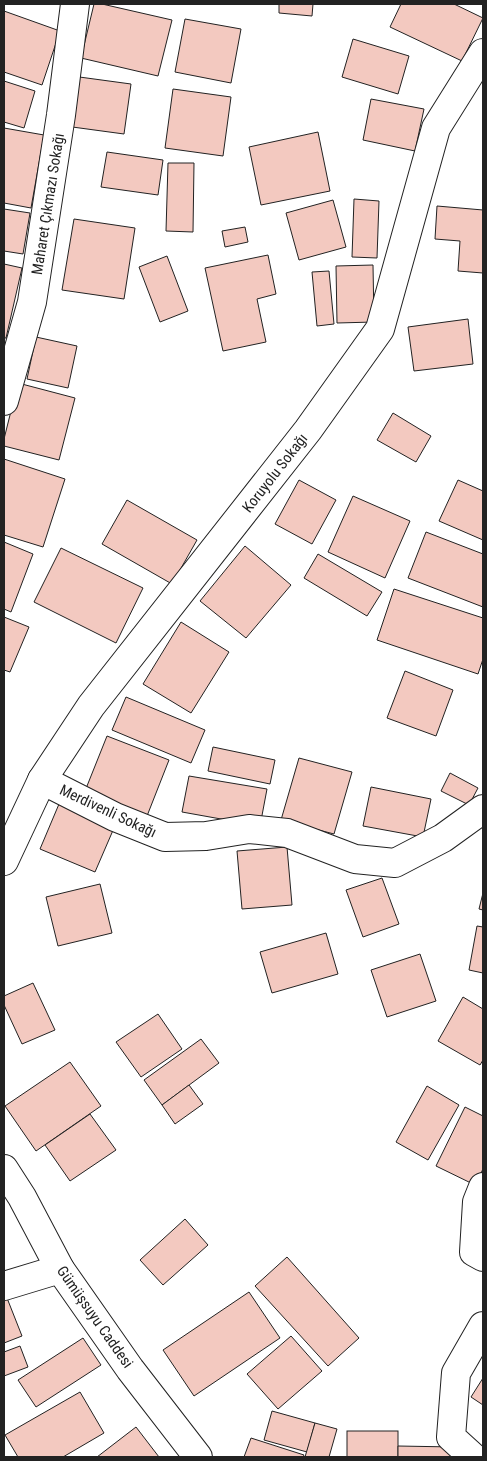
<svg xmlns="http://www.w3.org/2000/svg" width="487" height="1461" font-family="'Roboto Condensed',sans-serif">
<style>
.building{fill:#f3c9c0;stroke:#222}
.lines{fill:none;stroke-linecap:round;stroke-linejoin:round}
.street-casing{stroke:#222;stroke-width:30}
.secondary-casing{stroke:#222;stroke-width:30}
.street{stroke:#fff;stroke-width:28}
.secondary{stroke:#fff;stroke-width:28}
.labels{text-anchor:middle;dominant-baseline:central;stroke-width:4;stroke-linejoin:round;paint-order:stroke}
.street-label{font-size:15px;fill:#222;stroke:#fff}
</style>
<rect width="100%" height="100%" fill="#fff"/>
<g class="building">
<path d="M94,4H102L172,20L158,76L81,58Z"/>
<path d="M279,4H313L312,16L279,13Z"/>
<path d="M401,4H454L483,18L462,61L390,27Z"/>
<path d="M4,11L60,31L42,85L4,72Z"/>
<path d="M185,19L241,29L231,83L175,72Z"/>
<path d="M353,39L409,56L398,94L342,77Z"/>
<path d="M72,76L131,84L124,134L65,126Z"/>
<path d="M4,81L35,91L24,128L4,122Z"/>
<path d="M173,89L231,97L223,156L165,148Z"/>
<path d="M371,99L424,109L415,151L363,140Z"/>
<path d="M4,128L44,135L31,208L4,203Z"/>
<path d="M318,132L330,191L261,205L249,147Z"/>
<path d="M107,152L163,160L158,195L101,187Z"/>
<path d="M168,163H194L193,232L166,231Z"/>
<path d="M354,199L379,201L377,258L352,257Z"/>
<path d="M333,200L346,247L299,260L286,213Z"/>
<path d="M437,206L483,210V273L458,271L460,241L435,239Z"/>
<path d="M4,209L30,213L23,254L4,251Z"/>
<path d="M74,219L135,228L124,299L62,290Z"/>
<path d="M245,227L248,242L225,247L222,231Z"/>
<path d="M268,255L276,294L257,299L266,342L223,351L205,268Z"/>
<path d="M167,256L188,311L160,322L139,267Z"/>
<path d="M4,264L22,268L6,338H4Z"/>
<path d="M373,265L374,322L337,323L336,266Z"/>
<path d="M329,271L334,324L317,326L312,272Z"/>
<path d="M468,319L473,364L414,371L408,327Z"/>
<path d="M36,337L77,346L68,388L27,379Z"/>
<path d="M18,383L75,398L59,460L4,446V439Z"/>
<path d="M393,413L431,436L416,462L377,440Z"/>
<path d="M4,459L65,479L43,547L4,535Z"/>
<path d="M299,480L336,500L312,544L275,524Z"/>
<path d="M458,480L483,491V540L439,521Z"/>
<path d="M353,496L410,521L385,578L328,552Z"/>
<path d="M127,500L197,540L172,584L102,544Z"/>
<path d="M426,532L483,554V607L408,578Z"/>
<path d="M4,542L33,554L11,612L4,609Z"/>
<path d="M245,546L291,585L246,638L200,601Z"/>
<path d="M61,548L143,588L116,643L34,602Z"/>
<path d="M318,554L382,592L367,616L304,578Z"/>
<path d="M394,589L483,618V659L478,674L377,640Z"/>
<path d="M4,617L29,627L10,672L4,670Z"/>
<path d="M181,622L229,652L191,713L143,684Z"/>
<path d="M405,671L453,690L436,736L387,718Z"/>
<path d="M126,697L205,730L191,763L112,730Z"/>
<path d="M107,736L169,760L147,816L85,791Z"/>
<path d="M213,747L275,760L270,784L208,771Z"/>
<path d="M299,758L352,772L334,834L281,820Z"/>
<path d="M450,773L478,788L469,805L441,791Z"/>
<path d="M189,776L267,789L260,826L182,812Z"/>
<path d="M371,787L431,799L423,837L363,826Z"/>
<path d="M59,804L114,828L95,872L40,849Z"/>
<path d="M287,847L292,905L242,909L237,851Z"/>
<path d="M382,878L399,924L363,937L346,890Z"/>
<path d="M100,884L112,933L58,946L46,897Z"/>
<path d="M483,893V910L479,909Z"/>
<path d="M477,926L483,927V973L469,970Z"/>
<path d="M326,933L338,974L272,993L260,952Z"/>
<path d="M420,954L436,1001L387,1017L371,970Z"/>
<path d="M33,983L55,1030L22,1044L4,1005V996Z"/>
<path d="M463,997L483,1009V1060L480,1065L438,1041Z"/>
<path d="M158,1014L182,1049L141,1077L116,1042Z"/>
<path d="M201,1039L219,1063L162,1105L144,1080Z"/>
<path d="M70,1062L101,1106L36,1151L5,1106Z"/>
<path d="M189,1085L203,1104L175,1124L162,1105Z"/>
<path d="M427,1086L459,1105L428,1160L396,1142Z"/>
<path d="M465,1107L483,1116V1169L475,1185L436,1166Z"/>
<path d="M90,1114L116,1150L70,1181L45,1145Z"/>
<path d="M185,1219L208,1245L163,1285L140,1260Z"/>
<path d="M287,1257L359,1338L328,1366L255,1286Z"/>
<path d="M249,1292L280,1338L194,1396L163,1350Z"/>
<path d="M7,1298L22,1336L4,1343V1299Z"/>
<path d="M291,1336L322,1371L278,1409L247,1374Z"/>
<path d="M83,1338L101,1365L36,1407L18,1380Z"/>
<path d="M20,1346L28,1367L4,1376V1352Z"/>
<path d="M483,1378V1405L471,1397Z"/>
<path d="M80,1392L104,1433L63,1457H18L5,1435Z"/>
<path d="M272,1411L315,1423L307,1452L264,1440Z"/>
<path d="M315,1423L337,1429L329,1457H305Z"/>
<path d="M136,1427L159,1457H97Z"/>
<rect x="347" y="1431" width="51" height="26"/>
<path d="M251,1438L304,1455L303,1457H244Z"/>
<path d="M398,1446L454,1447V1457H398Z"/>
</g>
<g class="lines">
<g class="street-casing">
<g id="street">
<path d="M4,401L32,302L61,115L75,4"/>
<path d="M42,780L115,817L165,837L206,836L249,829L287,833L355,859L395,863L443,838L483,809"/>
<path d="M4,861L42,780L91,706L308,430L380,329L436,128L483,53"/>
<path d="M483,1187L477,1202L474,1252L483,1257"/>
<path d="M4,1286L60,1269"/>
<path d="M473,1457L451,1437L456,1373L483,1326"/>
</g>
</g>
<g class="secondary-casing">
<path id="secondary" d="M4,1169L22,1197L60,1269L130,1369L198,1457"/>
</g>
<use href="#street" class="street"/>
<use href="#secondary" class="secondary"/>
</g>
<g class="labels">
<g class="street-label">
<text transform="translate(48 204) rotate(-81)">Maharet Çıkmazı Sokağı</text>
<text transform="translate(275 473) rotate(-52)">Koruyolu Sokağı</text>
<text transform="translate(108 811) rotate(25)">Merdivenli Sokağı</text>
<text transform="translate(95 1317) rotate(55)">Gümüşsuyu Caddesi</text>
</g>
</g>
<rect width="487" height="1461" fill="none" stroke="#222222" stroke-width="10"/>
</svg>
